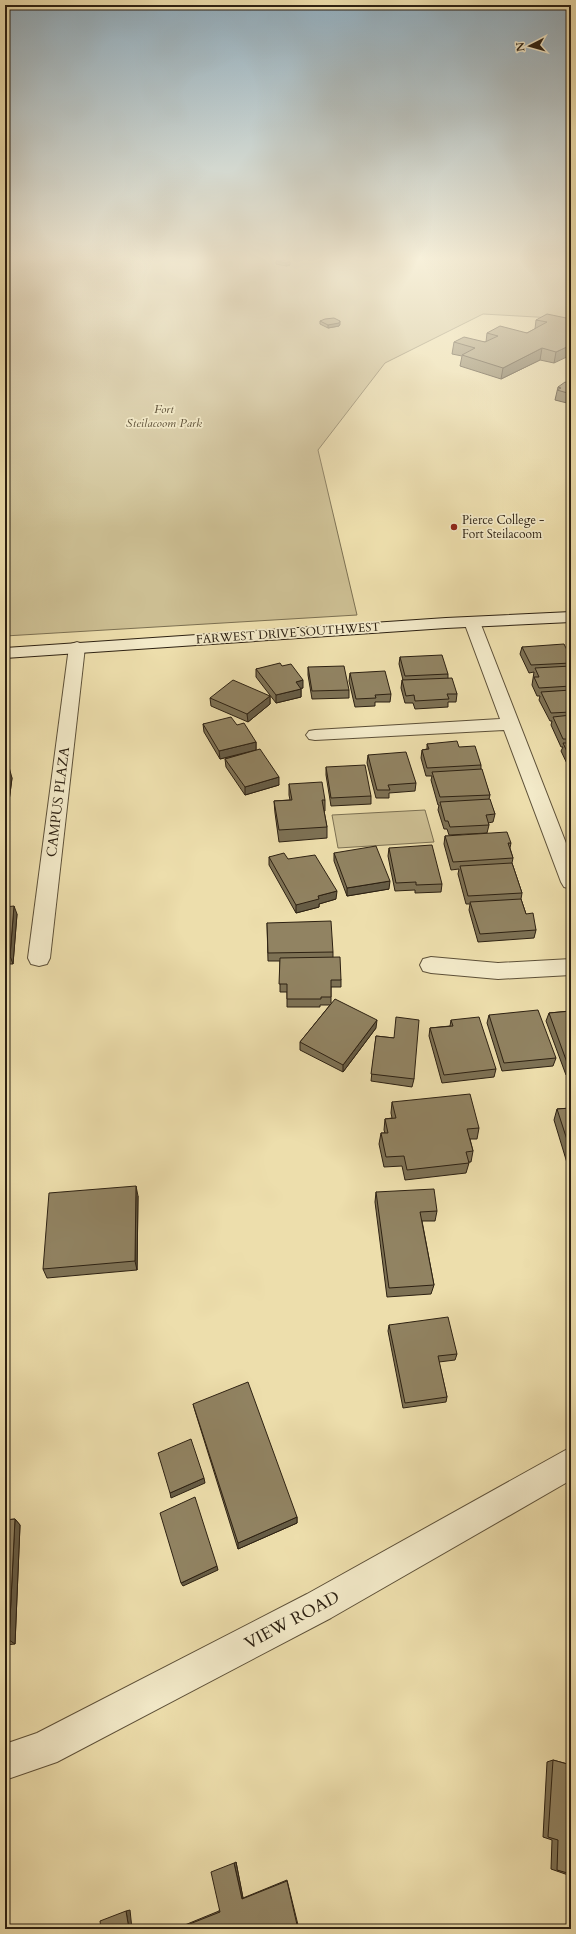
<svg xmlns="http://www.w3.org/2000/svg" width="576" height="1934" font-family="Cardo,serif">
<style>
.green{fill:#ccbe92;stroke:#7c7052}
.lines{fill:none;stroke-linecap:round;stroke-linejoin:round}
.street-casing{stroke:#5d5038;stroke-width:2}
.secondary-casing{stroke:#2d2112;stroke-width:2}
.street{fill:#f3eac9;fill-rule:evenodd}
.secondary{fill:#f3eac9;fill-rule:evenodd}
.wall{fill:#7d7154;stroke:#2d2112}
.shaded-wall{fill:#665c45;stroke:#2d2112}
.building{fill:#918362;stroke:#2d2112}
.poi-dot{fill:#8f2418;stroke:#f3eac9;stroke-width:1.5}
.labels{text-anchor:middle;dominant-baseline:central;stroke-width:3.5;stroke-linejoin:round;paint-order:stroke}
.far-park-label{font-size:12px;font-style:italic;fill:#5d5038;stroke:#f3eac9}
.far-poi-label{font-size:12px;fill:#2d2112;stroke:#f3eac9;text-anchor:start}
.far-street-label{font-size:12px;fill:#2d2112;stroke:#f3eac9}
.street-label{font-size:14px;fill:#2d2112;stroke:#f3eac9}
.near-street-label{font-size:17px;fill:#2d2112;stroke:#f3eac9}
</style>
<rect width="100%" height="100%" fill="#eddeac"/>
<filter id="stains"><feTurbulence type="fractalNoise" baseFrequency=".005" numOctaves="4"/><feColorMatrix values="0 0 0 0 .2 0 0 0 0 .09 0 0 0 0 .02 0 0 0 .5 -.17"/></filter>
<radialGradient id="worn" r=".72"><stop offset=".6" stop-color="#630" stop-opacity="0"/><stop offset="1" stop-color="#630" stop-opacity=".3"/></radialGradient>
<g class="green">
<path d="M5,257H571V319L483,314L385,363L318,450L357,615L5,636Z"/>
<path d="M425,810L434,842L338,848L332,815Z"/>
</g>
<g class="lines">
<g class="street-casing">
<g id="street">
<path d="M472,617L477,619L480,622L571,856V889L564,887L561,882L504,730L315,740L309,739L306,735L309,731L315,730L500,719L464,622L467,619Z"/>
<path d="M77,642L83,644L85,647L50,958L47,964L39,966L31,964L28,958L69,647L71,644Z"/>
<path d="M431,957L498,963L571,959V975L498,979L431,973L423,971L420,965L423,959Z"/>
<path d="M571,1447V1480L331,1618L57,1762L5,1780V1744L37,1733L307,1594Z"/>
</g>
</g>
<g class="secondary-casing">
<path id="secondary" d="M571,612V622L446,628L5,658V648L446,618Z"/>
</g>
<use href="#street" class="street"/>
<use href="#secondary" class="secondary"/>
</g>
<g class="wall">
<path d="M276,261L290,265L286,266L276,264Z"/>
<path d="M571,319L554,363L540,360L501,379L460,366L462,356L452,354L454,342H486L487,333H527L535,329L536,320Z"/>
<path d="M320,321L340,324L339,326L328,328L320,324Z"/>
<path d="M571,384V404L555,400L558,387Z"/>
<path d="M522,647L571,658V772L561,751L563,747H561L551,725L552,721H550L539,700L540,696H537L532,685L534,672L529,673L520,654Z"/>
<path d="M400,657L448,674V678L457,694L456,702H448V707L415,709L413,703H405L401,688L402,680H403L399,664Z"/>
<path d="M282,666L303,688H301V697L276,703L256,677V669Z"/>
<path d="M308,667L349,690V698L312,699L308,675Z"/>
<path d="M350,673L391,694L390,702H375V706L355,707L349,681Z"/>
<path d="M270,696V704L248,722L211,706L210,698Z"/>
<path d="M203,724L237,725L256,742V750L279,785L245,795L226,767L225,759L252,751L220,759L204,732Z"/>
<path d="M427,744L459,747L481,765V769L490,795L489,799L495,814L493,822L488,823L489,825L487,833L449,835L447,829H444L438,810L439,805H438L431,780L432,776H426L421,758L422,750L427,749Z"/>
<path d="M368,755L416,783L415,791L389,793V798H376L367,763Z"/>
<path d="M5,767L12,778L8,809H5Z"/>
<path d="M326,767L371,796V804L331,806L326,775Z"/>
<path d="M289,784L325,800V811H324L327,827V838L279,842L275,813L274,801L290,800L289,795Z"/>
<path d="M445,836L511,843L510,848L513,858L512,863L522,893L521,899L526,914L536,930L534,938L478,942L469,910L470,904H466L458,874L459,869L451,870L444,844Z"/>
<path d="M389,848L442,884L441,892L415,893V890L395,891L388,856Z"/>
<path d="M334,853L389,889L347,896L334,861Z"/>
<path d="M269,857L288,859L336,899L319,904V907L296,913L269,865Z"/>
<path d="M5,907L17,914L13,964H5Z"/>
<path d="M267,923L333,952V958L341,980V987H331V1003L376,1028L343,1072L300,1050V1042L330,1005H320V1007H287V992H280V961H268Z"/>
<path d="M571,1007V1075H566L546,1021L549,1013L570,1011Z"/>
<path d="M489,1015L556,1058L553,1066L502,1071L487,1023Z"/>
<path d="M451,1020L496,1069L494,1077L442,1083L429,1036L430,1028L450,1026Z"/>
<path d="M376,1036L394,1038L414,1079L412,1087L371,1081Z"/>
<path d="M392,1102L479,1128L477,1139H470L473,1151L471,1162H469V1163L466,1173L405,1180L402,1166L384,1167L379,1144L381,1133H385L384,1130L385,1119L392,1118L391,1113Z"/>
<path d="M571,1108V1176L554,1120L557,1109Z"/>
<path d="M376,1192L437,1211L435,1221H422L434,1285L431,1294L387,1297L375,1202Z"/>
<path d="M138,1196L137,1270L47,1278L43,1269Z"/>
<path d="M389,1325L457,1354L455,1360L439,1362L447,1397L446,1402L403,1408L388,1331Z"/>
<path d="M193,1404L297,1517V1523L238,1549L195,1411Z"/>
<path d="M15,1519L20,1525L15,1644L5,1645V1520Z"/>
<path d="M553,1760L571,1765V1876L551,1869L552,1840L543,1837L547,1762Z"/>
<path d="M236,1862L243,1898L287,1880L299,1929H175L219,1911Z"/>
</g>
<g class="shaded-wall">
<path d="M290,262V265L286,266V263Z"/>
<path d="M340,321V324L339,326L328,328V325Z"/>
<path d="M571,345V355L554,363L556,352Z"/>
<path d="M542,348L540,360L501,379L503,368Z"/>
<path d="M303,680V688L296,689V682Z"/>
<path d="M301,689V697L276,703V695Z"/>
<path d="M270,696V704L248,722L247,714Z"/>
<path d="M256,742V750L220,759L219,751Z"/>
<path d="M9,767L12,778L8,809L5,798V795Z"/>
<path d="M279,777V785L245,795V787Z"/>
<path d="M390,881L389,889L347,896V888Z"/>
<path d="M337,891L336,899L319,904V907L296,913V905L318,896Z"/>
<path d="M14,906L17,914L13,964L10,956Z"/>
<path d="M377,1020L376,1028L343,1072V1065Z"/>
<path d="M136,1186L138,1196L137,1270L135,1261Z"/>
<path d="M204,1478L205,1483L171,1498L170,1493Z"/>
<path d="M297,1517V1523L238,1549V1543Z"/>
<path d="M15,1519L20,1525L15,1644L9,1640Z"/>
<path d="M217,1566L218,1570L183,1586L181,1583Z"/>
<path d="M236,1862L243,1898L242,1899L234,1863Z"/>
<path d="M130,1910L132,1929H129L126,1911Z"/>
</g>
<g class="building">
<path d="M284,260L290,262L286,263L276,261Z"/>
<path d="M547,314L571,319V345L556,352L542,348L503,368L462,355L475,348L454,342L464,337L485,342L498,336L487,333L500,326L527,333L547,322L536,320Z"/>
<path d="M334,318L340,321L339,323L328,325L320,321L325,319Z"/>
<path d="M565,382L571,384V394L557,390L561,388L558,387Z"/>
<path d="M564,644L571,658V663L531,665L522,647Z"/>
<path d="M442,655L448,674L405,676L400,657Z"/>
<path d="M280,663L282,666L291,664L303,680L296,682L301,689L276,695L256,669Z"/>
<path d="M344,666L349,690L312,691L308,667Z"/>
<path d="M571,666V686L539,688L534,677H539L535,668Z"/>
<path d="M385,671L391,694L375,695L376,698L356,699L350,673Z"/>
<path d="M452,678L457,694H447L449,699L415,701L414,695L406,696L402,680Z"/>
<path d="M233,680L270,696L247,714L210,698Z"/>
<path d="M571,690V712L551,713L541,692Z"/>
<path d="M571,715V739H563L553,717Z"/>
<path d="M231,717L237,725L244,723L256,742L219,751L203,724Z"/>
<path d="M457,741L459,747L475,746L481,765L427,768L422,750L429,749L427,744Z"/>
<path d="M563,743H571V760Z"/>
<path d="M260,749L279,777L245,787L225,759Z"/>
<path d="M406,752L416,783L388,785L390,790H377L368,755Z"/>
<path d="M365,765L371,796L331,798L326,767Z"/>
<path d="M5,767H9L5,795Z"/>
<path d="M482,769L490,795L440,797L432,772Z"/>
<path d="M322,782L325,800H322L327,827L279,830L274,801L292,800L289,784Z"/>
<path d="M490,799L495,814L486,815L489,825L450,827L448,821H445L440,802Z"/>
<path d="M507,832L511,843H508L513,858L453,862L445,836Z"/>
<path d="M432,845L442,884L416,885V882L396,883L389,848Z"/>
<path d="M376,846L390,881L347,888L334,853Z"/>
<path d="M284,853L288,859L315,855L337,891L318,896L319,899L296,905L269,857Z"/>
<path d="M512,863L522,893L468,896L460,866Z"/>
<path d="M521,899L526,914L533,913L536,930L480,934L470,902Z"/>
<path d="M14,906L10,956H5V907Z"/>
<path d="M331,921L333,952L268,953L267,923Z"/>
<path d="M340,957L341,980H331V997H321V999H287V984H279L280,958Z"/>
<path d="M335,999L377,1020L343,1065L300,1042Z"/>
<path d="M538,1010L556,1058L504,1063L489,1015Z"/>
<path d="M571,1011V1068H569L549,1013Z"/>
<path d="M396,1017L419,1020L414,1079L371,1074L376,1036L394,1038Z"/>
<path d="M479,1017L496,1069L444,1075L430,1028L453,1026L451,1020Z"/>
<path d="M470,1094L479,1128L467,1129L473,1151L466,1152L469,1163L407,1170L404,1156L386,1157L381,1133H388L385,1119L396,1118L392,1102Z"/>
<path d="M571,1108V1152L557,1109Z"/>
<path d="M136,1186L135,1261L43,1269L49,1193Z"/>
<path d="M434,1189L437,1211L420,1212L434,1285L389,1288L376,1192Z"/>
<path d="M448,1317L457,1354L438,1356L447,1397L405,1403L389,1325Z"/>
<path d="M248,1382L297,1517L238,1543L193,1404Z"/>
<path d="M191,1439L204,1478L170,1493L158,1453Z"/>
<path d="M195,1497L217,1566L181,1583L160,1513Z"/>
<path d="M15,1519L9,1640H5V1520Z"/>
<path d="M553,1760L571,1765V1874L557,1870L558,1840L548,1837Z"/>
<path d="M234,1863L242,1899L287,1881L298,1929H177L220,1912L211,1872Z"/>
<path d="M126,1911L129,1929H101L100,1921Z"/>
</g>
<linearGradient id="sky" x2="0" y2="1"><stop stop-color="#90abbb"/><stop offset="0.49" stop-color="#f7f0da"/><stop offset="1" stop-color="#f7f0da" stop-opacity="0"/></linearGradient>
<rect width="576" height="528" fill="url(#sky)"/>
<circle class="poi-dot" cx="454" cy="527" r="4"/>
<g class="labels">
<g class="far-park-label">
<text x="164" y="409">Fort<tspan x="164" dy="14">Steilacoom Park</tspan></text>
</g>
<g class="far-poi-label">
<text x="462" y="520">Pierce College -<tspan x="462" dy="14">Fort Steilacoom</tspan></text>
</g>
<g class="far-street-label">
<text transform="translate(288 633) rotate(-4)">FARWEST DRIVE SOUTHWEST</text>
</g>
<g class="street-label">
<text transform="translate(58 802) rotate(-83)">CAMPUS PLAZA</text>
</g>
<g class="near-street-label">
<text transform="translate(292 1620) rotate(-28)">VIEW ROAD</text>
</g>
</g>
<rect width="576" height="1934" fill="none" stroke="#eddeac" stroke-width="20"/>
<rect x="6" y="6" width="564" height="1922" fill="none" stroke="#2d2112" stroke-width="2"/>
<rect x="10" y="10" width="556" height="1914" fill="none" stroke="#2d2112"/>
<g transform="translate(530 46) rotate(264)" stroke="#f3eac9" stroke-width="3" paint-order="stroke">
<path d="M0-3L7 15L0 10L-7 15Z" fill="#2d2112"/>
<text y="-6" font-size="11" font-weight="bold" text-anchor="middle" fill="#2d2112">N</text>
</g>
<rect width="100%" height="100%" filter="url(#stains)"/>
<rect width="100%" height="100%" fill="url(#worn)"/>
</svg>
